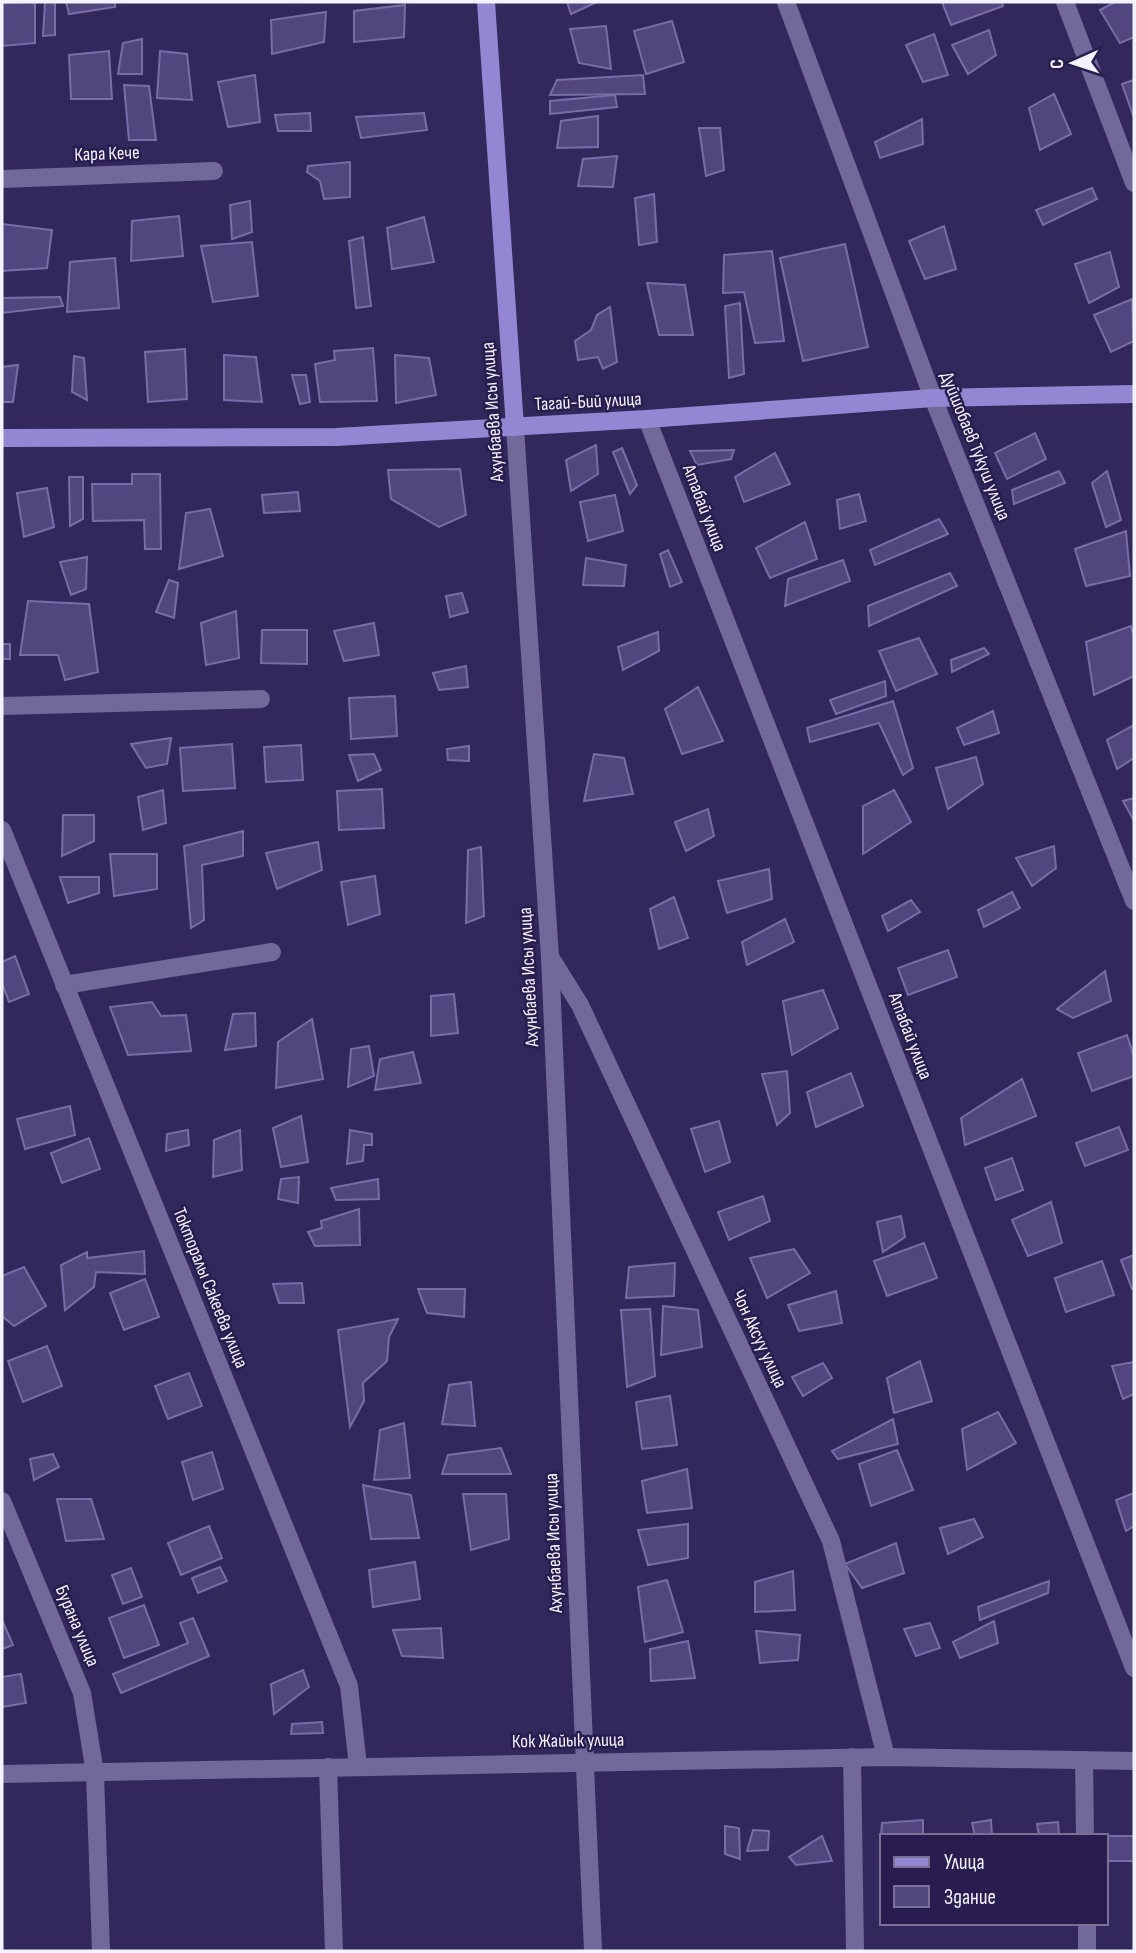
<svg xmlns="http://www.w3.org/2000/svg" width="1136" height="1953" font-family="'Sofia Sans Condensed',sans-serif">
<style>
.building{fill:#51477e;stroke:#776ea8;stroke-width:2}
.lines{fill:none;stroke-linecap:round;stroke-linejoin:round}
.street{stroke:#706999;stroke-width:18}
.secondary{stroke:#9387d3;stroke-width:18}
.labels{text-anchor:middle;dominant-baseline:central;stroke-width:5;stroke-linejoin:round;paint-order:stroke}
.street-label{font-size:19px;fill:#f3f2ff;stroke:#291d4f}
</style>
<rect width="100%" height="100%" fill="#33285b"/>
<g class="building">
<path d="M35,2V43L2,46V3Z"/>
<path d="M45,2H55V35L43,36Z"/>
<path d="M66,2H115V7L69,14Z"/>
<path d="M567,2H597L571,14Z"/>
<path d="M942,2H1002L1003,6L951,25Z"/>
<path d="M1115,2H1134V37L1120,43L1100,10Z"/>
<path d="M405,5L404,37L354,42V11Z"/>
<path d="M326,12L324,42L272,54L271,20Z"/>
<path d="M672,21L684,62L646,74L634,31Z"/>
<path d="M606,26L611,69L579,63L570,29Z"/>
<path d="M989,30L996,55L968,74L952,45Z"/>
<path d="M934,34L948,75L923,82L906,45Z"/>
<path d="M142,39V74H118L123,43Z"/>
<path d="M109,51L112,99H71L69,55Z"/>
<path d="M160,51L187,54L192,100L157,98Z"/>
<path d="M255,75L260,122L228,127L218,82Z"/>
<path d="M643,75L645,94L550,95L557,80Z"/>
<path d="M1134,80V118L1122,84Z"/>
<path d="M124,85L149,86L156,140H129Z"/>
<path d="M1054,94L1071,134L1040,150L1029,108Z"/>
<path d="M615,95L617,107L550,114V101Z"/>
<path d="M310,113L311,131H278L275,115Z"/>
<path d="M424,113L427,130L361,138L356,117Z"/>
<path d="M598,116V147L557,148L561,121Z"/>
<path d="M922,119L923,144L880,158L875,142Z"/>
<path d="M699,128H720L724,170L706,176Z"/>
<path d="M617,156L613,187L578,186L583,159Z"/>
<path d="M350,162V197L324,199L320,181L307,172L308,166Z"/>
<path d="M1092,188L1097,199L1043,225L1036,210Z"/>
<path d="M654,194L657,242L639,245L635,198Z"/>
<path d="M250,201L252,232L232,239L230,205Z"/>
<path d="M179,216L183,256L131,261L132,221Z"/>
<path d="M424,217L434,262L392,269L387,228Z"/>
<path d="M2,224L52,230L47,268L2,271Z"/>
<path d="M944,226L956,269L925,279L909,241Z"/>
<path d="M363,237L371,306L356,308L349,241Z"/>
<path d="M252,242L258,296L213,302L201,246Z"/>
<path d="M845,244L868,347L803,361L780,258Z"/>
<path d="M772,251L784,341L755,343L744,292L723,293L724,255Z"/>
<path d="M1110,252L1119,287L1089,303L1075,264Z"/>
<path d="M115,258L119,308L67,312L70,262Z"/>
<path d="M647,283L685,285L693,335H659Z"/>
<path d="M60,297L63,306L2,313V298Z"/>
<path d="M1132,299L1134,341L1111,352L1094,315Z"/>
<path d="M740,303L744,374L729,378L725,306Z"/>
<path d="M610,307L617,362L603,369L598,357L578,360L575,341L591,330L597,315Z"/>
<path d="M373,348L377,401L320,402L315,364L335,360L334,351Z"/>
<path d="M185,349L187,399L148,402L145,352Z"/>
<path d="M224,355L256,357L262,402L224,400Z"/>
<path d="M395,355L429,358L436,395L396,403Z"/>
<path d="M74,356L84,358L87,400L72,392Z"/>
<path d="M18,365L13,402H2V367Z"/>
<path d="M292,375H306L310,402L300,404Z"/>
<path d="M1035,433L1046,459L1007,479L995,453Z"/>
<path d="M596,445L598,474L571,491L566,460Z"/>
<path d="M622,448L637,485L630,494L613,452Z"/>
<path d="M734,450L731,459L697,465L690,451Z"/>
<path d="M775,453L790,484L744,502L735,477Z"/>
<path d="M460,469L466,515L439,527L391,499L388,470Z"/>
<path d="M1059,471L1065,483L1014,504L1012,490Z"/>
<path d="M1107,471L1121,520L1106,527L1092,483Z"/>
<path d="M132,474H160L161,549H145L144,520L93,521L92,484H132Z"/>
<path d="M69,477H83V519L70,526Z"/>
<path d="M47,488L54,527L24,537L17,493Z"/>
<path d="M298,492L300,511L264,513L262,495Z"/>
<path d="M859,494L866,521L840,529L837,500Z"/>
<path d="M615,495L623,531L588,541L580,502Z"/>
<path d="M210,509L223,556L179,569L186,513Z"/>
<path d="M939,519L948,534L875,565L870,550Z"/>
<path d="M805,522L817,559L770,578L756,548Z"/>
<path d="M1126,531L1130,576L1086,586L1075,549Z"/>
<path d="M668,550L682,582L670,587L660,554Z"/>
<path d="M87,557L86,589L71,595L60,562Z"/>
<path d="M586,558L626,565L624,586L583,585Z"/>
<path d="M843,560L850,581L785,606L788,579Z"/>
<path d="M950,573L957,586L869,626L868,606Z"/>
<path d="M169,580L178,583L174,618L156,612Z"/>
<path d="M462,593L468,612L450,617L446,596Z"/>
<path d="M28,601L89,604L98,672L65,680L58,655H20Z"/>
<path d="M236,611L239,658L206,665L201,623Z"/>
<path d="M374,623L379,655L344,661L334,631Z"/>
<path d="M1131,626L1134,637V676L1094,695L1086,642Z"/>
<path d="M262,630H307V664L261,663Z"/>
<path d="M658,632L659,651L623,670L618,647Z"/>
<path d="M919,638L937,674L896,691L879,651Z"/>
<rect x="2" y="644" width="8" height="15"/>
<path d="M984,648L989,654L952,672L951,660Z"/>
<path d="M466,666L468,687L439,690L433,673Z"/>
<path d="M885,681L886,696L836,714L830,700Z"/>
<path d="M698,687L723,741L682,754L665,709Z"/>
<path d="M395,696L397,736L351,739L349,698Z"/>
<path d="M893,701L913,768L903,775L879,723L810,742L807,728Z"/>
<path d="M993,711L999,733L964,745L957,728Z"/>
<path d="M1134,725V758L1117,769L1107,740Z"/>
<path d="M171,738L167,764L146,768L131,744Z"/>
<path d="M232,744L235,788L183,791L180,748Z"/>
<path d="M301,745L303,780L266,782L264,747Z"/>
<path d="M469,746V761L448,760L447,749Z"/>
<path d="M374,754L381,770L358,781L349,755Z"/>
<path d="M594,754L624,758L633,794L584,801Z"/>
<path d="M976,757L983,784L948,809L936,768Z"/>
<path d="M382,789L384,828L339,830L337,791Z"/>
<path d="M163,790L166,823L143,830L138,797Z"/>
<path d="M894,790L911,822L863,854V806Z"/>
<path d="M1134,798V821L1123,801Z"/>
<path d="M708,809L714,836L686,851L675,822Z"/>
<path d="M63,815H94V841L62,856Z"/>
<path d="M243,831V856L202,865L204,920L191,928L184,846Z"/>
<path d="M318,842L322,870L277,889L266,853Z"/>
<path d="M1054,846L1056,868L1032,886L1016,858Z"/>
<path d="M481,847L484,916L466,923L468,850Z"/>
<path d="M110,854H157V889L114,896Z"/>
<path d="M769,869L772,899L727,913L718,881Z"/>
<path d="M375,876L380,914L348,925L341,882Z"/>
<path d="M60,877H99V893L68,903Z"/>
<path d="M1012,892L1020,908L984,927L978,910Z"/>
<path d="M674,897L688,938L659,949L650,909Z"/>
<path d="M911,900L920,912L888,931L882,916Z"/>
<path d="M785,919L794,942L747,965L742,942Z"/>
<path d="M948,950L957,977L908,995L898,968Z"/>
<path d="M15,956L29,994L9,1002L2,983V962Z"/>
<path d="M1105,971L1111,1001L1073,1018L1057,1009Z"/>
<path d="M823,990L838,1028L792,1055L783,1001Z"/>
<path d="M454,994L458,1033L431,1036V996Z"/>
<path d="M152,1002L161,1016L186,1015L191,1051L128,1055L110,1007Z"/>
<path d="M255,1013L256,1046L225,1050L233,1014Z"/>
<path d="M312,1019L323,1079L276,1088L278,1042Z"/>
<path d="M1127,1035L1134,1057V1076L1092,1091L1078,1053Z"/>
<path d="M369,1046L374,1076L348,1087L351,1049Z"/>
<path d="M413,1052L421,1083L375,1090L380,1059Z"/>
<path d="M787,1071L790,1113L777,1125L762,1074Z"/>
<path d="M851,1073L863,1106L816,1127L807,1092Z"/>
<path d="M1022,1079L1036,1116L965,1145L961,1118Z"/>
<path d="M70,1106L75,1135L25,1149L17,1119Z"/>
<path d="M301,1116L308,1162L281,1167L273,1128Z"/>
<path d="M719,1121L730,1162L705,1172L691,1129Z"/>
<path d="M1119,1127L1128,1150L1085,1166L1076,1143Z"/>
<path d="M188,1130L189,1145L166,1151L167,1134Z"/>
<path d="M240,1130L242,1170L213,1177L214,1140Z"/>
<path d="M350,1130L372,1134V1145H364L363,1161L347,1164Z"/>
<path d="M89,1138L100,1169L62,1183L51,1153Z"/>
<path d="M1012,1158L1023,1190L996,1200L985,1168Z"/>
<path d="M299,1177L298,1203L278,1199L281,1179Z"/>
<path d="M378,1179L379,1199L336,1200L331,1188Z"/>
<path d="M763,1196L770,1221L729,1240L718,1212Z"/>
<path d="M1051,1202L1062,1243L1028,1256L1012,1220Z"/>
<path d="M359,1209L360,1245L315,1246L308,1232L322,1228L321,1221Z"/>
<path d="M901,1216L905,1237L883,1252L877,1222Z"/>
<path d="M924,1243L937,1278L887,1296L874,1261Z"/>
<path d="M794,1249L810,1273L767,1298L750,1258Z"/>
<path d="M144,1251L145,1274L96,1272L94,1287L65,1310L61,1265L87,1252V1258Z"/>
<path d="M1134,1255V1289H1132L1121,1260Z"/>
<path d="M1102,1261L1114,1295L1066,1312L1055,1278Z"/>
<path d="M675,1263L674,1296L626,1298L629,1267Z"/>
<path d="M24,1267L46,1306L14,1326L2,1316V1276Z"/>
<path d="M145,1279L159,1317L124,1330L110,1293Z"/>
<path d="M302,1283L304,1303H279L273,1284Z"/>
<path d="M418,1289H465L464,1317L427,1313Z"/>
<path d="M836,1291L842,1323L799,1331L788,1305Z"/>
<path d="M663,1306L698,1310L702,1347L661,1355Z"/>
<path d="M650,1309L655,1376L627,1387L621,1310Z"/>
<path d="M398,1319L389,1337L387,1361L363,1383L364,1401L350,1427L338,1330Z"/>
<path d="M47,1346L62,1386L23,1402L8,1361Z"/>
<path d="M920,1361L932,1401L894,1413L887,1378Z"/>
<path d="M1134,1362V1394L1123,1399L1112,1366Z"/>
<path d="M823,1363L832,1378L803,1396L792,1377Z"/>
<path d="M189,1373L202,1406L168,1419L155,1386Z"/>
<path d="M471,1382L475,1426L442,1424L449,1385Z"/>
<path d="M670,1396L677,1445L642,1449L636,1402Z"/>
<path d="M998,1412L1016,1443L967,1470L962,1429Z"/>
<path d="M893,1419L898,1444L838,1459L832,1451Z"/>
<path d="M404,1423L410,1478L374,1480L380,1430Z"/>
<path d="M501,1448L511,1474H442L448,1455Z"/>
<path d="M897,1450L913,1490L871,1506L859,1464Z"/>
<path d="M212,1452L223,1489L193,1500L182,1462Z"/>
<path d="M53,1454L59,1467L34,1480L30,1459Z"/>
<path d="M687,1469L692,1508L647,1513L642,1481Z"/>
<path d="M363,1485L411,1495L419,1538L371,1539Z"/>
<path d="M1134,1493V1526L1126,1531L1116,1500Z"/>
<path d="M463,1494H506L509,1539L471,1550Z"/>
<path d="M57,1499H91L104,1539L66,1541Z"/>
<path d="M974,1519L983,1537L948,1554L940,1528Z"/>
<path d="M688,1524V1558L648,1565L638,1530Z"/>
<path d="M209,1526L222,1558L181,1575L168,1543Z"/>
<path d="M896,1543L904,1573L862,1588L845,1564Z"/>
<path d="M415,1562L420,1599L373,1607L369,1570Z"/>
<path d="M220,1567L227,1581L198,1593L192,1578Z"/>
<path d="M131,1568L142,1597L123,1604L112,1575Z"/>
<path d="M793,1571L795,1610L755,1612V1582Z"/>
<path d="M667,1580L683,1632L645,1642L638,1587Z"/>
<path d="M1049,1581L1048,1593L980,1620L978,1607Z"/>
<path d="M144,1605L159,1645L124,1658L109,1618Z"/>
<path d="M193,1618L209,1656L121,1693L113,1674L188,1643L180,1623Z"/>
<path d="M2,1620L13,1645L2,1649Z"/>
<path d="M994,1621L998,1643L960,1658L953,1642Z"/>
<path d="M930,1623L940,1648L916,1656L904,1629Z"/>
<path d="M441,1628L443,1658L402,1656L393,1630Z"/>
<path d="M756,1631L800,1635L798,1660L760,1663Z"/>
<path d="M688,1641L695,1678L651,1681L650,1649Z"/>
<path d="M303,1670L309,1687L274,1714L271,1684Z"/>
<path d="M21,1674L26,1703L2,1707V1677Z"/>
<path d="M322,1722L323,1733L291,1734L292,1724Z"/>
<path d="M923,1820V1836H882L880,1848L882,1823Z"/>
<path d="M991,1820L992,1836H975L972,1823Z"/>
<path d="M1058,1822L1059,1836H1039L1037,1824Z"/>
<path d="M725,1826L739,1828L740,1859L725,1854Z"/>
<path d="M753,1830L769,1831L768,1850L747,1851Z"/>
<path d="M822,1836L832,1861L796,1865L789,1857Z"/>
<path d="M1105,1836H1134V1861H1106Z"/>
</g>
<g class="lines">
<g class="street">
<path d="M786,2L933,398L1134,901"/>
<path d="M1065,2L1134,183"/>
<path d="M2,179L214,171"/>
<path d="M647,419L1134,1668"/>
<path d="M515,427L550,957L593,1951"/>
<path d="M2,706L261,699"/>
<path d="M2,830L349,1686L358,1766"/>
<path d="M552,960L580,1005L831,1541L886,1757"/>
<path d="M64,985L272,952"/>
<path d="M2,1501L82,1693L95,1773L101,1951"/>
<path d="M852,1757L855,1951"/>
<path d="M1084,1760L1085,1836"/>
<path d="M328,1767L334,1951"/>
<path d="M2,1774L886,1757L1134,1761"/>
<path d="M1087,1923V1951"/>
</g>
<g class="secondary">
<path d="M486,2L515,427"/>
<path d="M2,438L336,437L647,419L933,398L1134,394"/>
</g>
</g>
<g class="labels">
<g class="street-label">
<text transform="translate(107 154) rotate(-2)">Кара Кече</text>
<text transform="translate(588 402) rotate(-3)">Тагай-Бий улица</text>
<text transform="translate(493 412) rotate(-94)">Ахунбаева Исы улица</text>
<text transform="translate(975 446) rotate(68)">Дуйшобаев Тукуш улица</text>
<text transform="translate(704 508) rotate(69)">Атабай улица</text>
<text transform="translate(529 977) rotate(-93)">Ахунбаева Исы улица</text>
<text transform="translate(910 1036) rotate(69)">Атабай улица</text>
<text transform="translate(210 1288) rotate(68)">Токторалы Сакеева улица</text>
<text transform="translate(759 1339) rotate(65)">Чон Аксуу улица</text>
<text transform="translate(554 1543) rotate(-92)">Ахунбаева Исы улица</text>
<text transform="translate(77 1626) rotate(67)">Бурана улица</text>
<text transform="translate(568 1741) rotate(-1)">Кок Жайык улица</text>
</g>
</g>
<rect width="1136" height="1953" fill="none" stroke="#f3f2ff" stroke-width="7"/>
<rect x="880" y="1834" width="228" height="91" fill="#291d4f" stroke="#7a7295" stroke-width="2"/>
<rect x="894" y="1857" width="35" height="10" fill="#9387d3" stroke="#7a7295" stroke-width="2"/>
<text x="944" y="1869" font-size="21" fill="#f3f2ff">Улица</text>
<rect x="894" y="1886" width="35" height="21" fill="#51477e" stroke="#7a7295" stroke-width="2"/>
<text x="944" y="1904" font-size="21" fill="#f3f2ff">Здание</text>
<g transform="translate(1073 63) rotate(267)" stroke="#291d4f" stroke-width="5" paint-order="stroke">
<path d="M0-5L12 26L0 18L-12 26Z" fill="#f3f2ff"/>
<text y="-10" font-size="19" font-weight="bold" text-anchor="middle" fill="#f3f2ff">С</text>
</g>
</svg>
